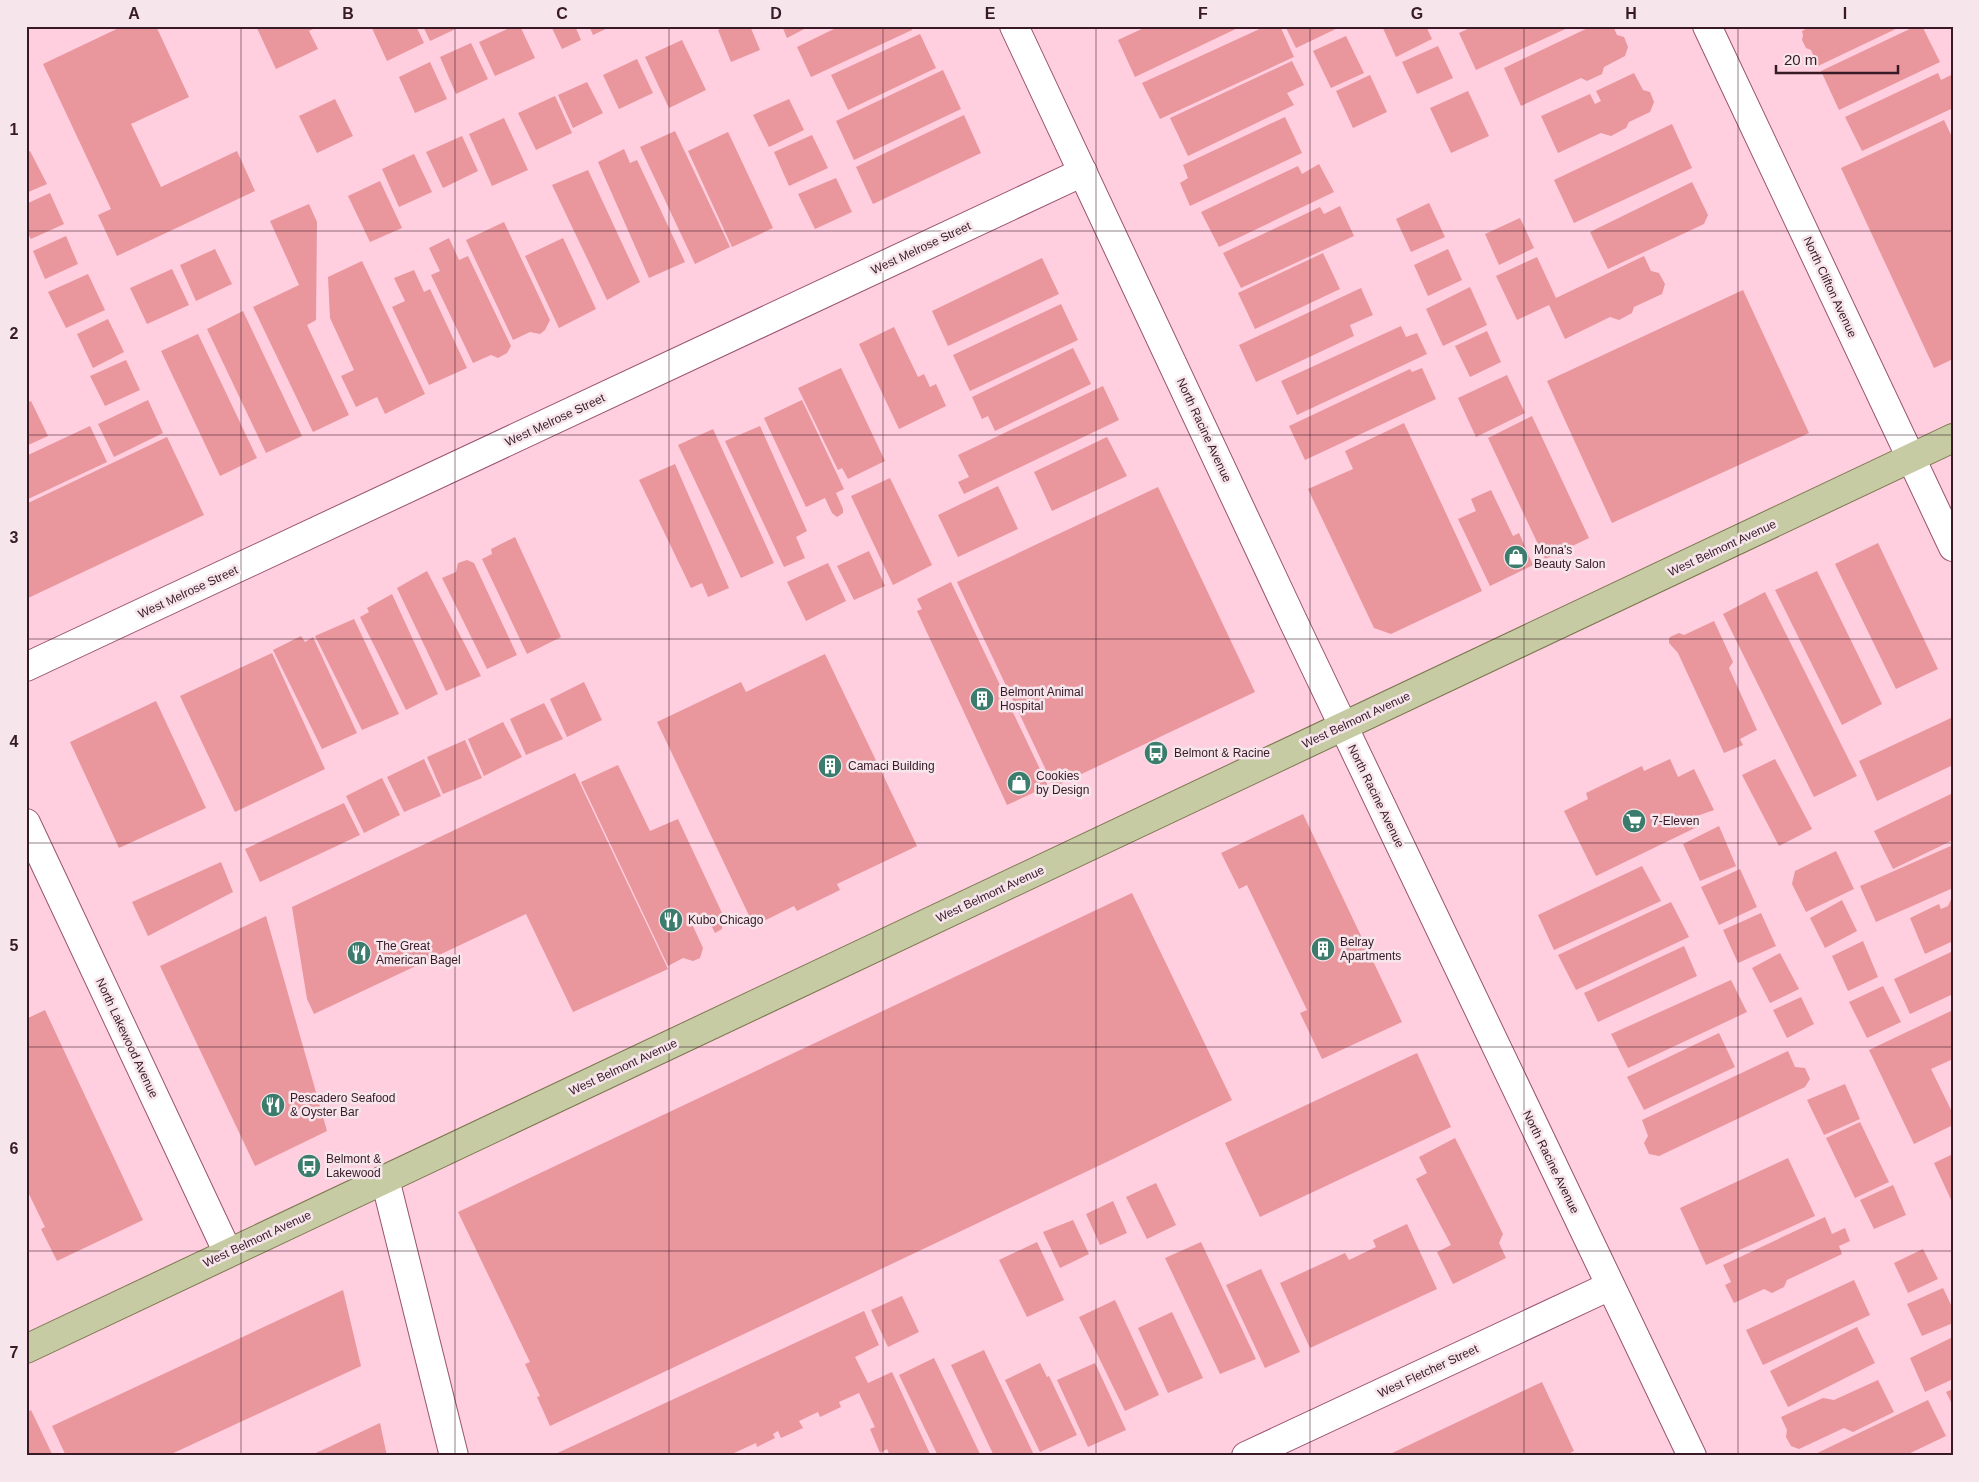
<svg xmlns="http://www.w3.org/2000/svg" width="1979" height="1482" font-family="Helvetica,sans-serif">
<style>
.building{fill:#e9969d}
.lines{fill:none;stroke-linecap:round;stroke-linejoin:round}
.minor-casing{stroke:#995370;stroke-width:30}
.major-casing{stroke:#7c764f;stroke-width:30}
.minor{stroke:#fff;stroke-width:28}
.major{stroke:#c6cba3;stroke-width:28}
.grid{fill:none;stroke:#381a27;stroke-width:1;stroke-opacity:0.55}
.labels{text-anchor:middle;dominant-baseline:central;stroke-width:5;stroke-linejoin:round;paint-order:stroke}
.street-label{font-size:12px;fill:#381a27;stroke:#f6e5eb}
.poi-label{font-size:12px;fill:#381a27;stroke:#f6e5eb;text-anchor:start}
.neatline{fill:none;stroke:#381a27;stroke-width:2}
.grid-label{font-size:16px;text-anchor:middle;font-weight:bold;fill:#381a27}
</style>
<rect width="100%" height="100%" fill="#ffcedf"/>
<g class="building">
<path d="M123,26H156L189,97L131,124L161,187L237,151L255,191L117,256L98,215L111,209L43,64Z"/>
<path d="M256,26H319L309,31L318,49L276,69Z"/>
<path d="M371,26H416L424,43L387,61Z"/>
<path d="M423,26H462L430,41Z"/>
<path d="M514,26H520L535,58L495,76L479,42Z"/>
<path d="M551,26H575L581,40L562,49Z"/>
<path d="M589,26H612L593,35Z"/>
<path d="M726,26H750L760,50L731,62L718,30Z"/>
<path d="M782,26H810L787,38Z"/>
<path d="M840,26H911L912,30L811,77L797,47Z"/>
<path d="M1110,26H1126L1119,29Z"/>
<path d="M1148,26H1242L1135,77L1118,40Z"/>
<path d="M1266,26H1280L1294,57L1160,119L1142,83Z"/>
<path d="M1285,26H1342L1296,48Z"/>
<path d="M1382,26H1426L1432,39L1396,57Z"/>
<path d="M1474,26H1572L1476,70L1459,33Z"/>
<path d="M1592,26H1613L1617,35L1624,37L1628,47L1625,56L1604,67L1602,74L1587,81L1581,78L1521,106L1504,68Z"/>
<path d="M1811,26H1902L1818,66L1811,50L1806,48L1802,40L1803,35L1802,31Z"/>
<path d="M1916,26H1922L1940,62L1839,110L1821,71Z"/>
<path d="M920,34L936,68L848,110L831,75Z"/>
<path d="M1346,36L1364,73L1331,88L1313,51Z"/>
<path d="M682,40L706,90L669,108L645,57Z"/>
<path d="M471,43L488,79L456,94L440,57Z"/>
<path d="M1438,46L1453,78L1417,94L1402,62Z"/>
<path d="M637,59L653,93L619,109L603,75Z"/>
<path d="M1292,61L1304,85L1287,93L1294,105L1188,156L1170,118Z"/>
<path d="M430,62L447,99L415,113L399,77Z"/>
<path d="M943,70L961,109L854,160L836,121Z"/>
<path d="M1634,73L1643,90L1650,92L1654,102L1650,112L1629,122L1626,128L1611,136L1601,133L1558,153L1541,116L1590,94L1595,104L1601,101L1596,91Z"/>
<path d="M1938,73L1941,80L1953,74V108L1862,151L1845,117Z"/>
<path d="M1370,75L1387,112L1353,128L1336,91Z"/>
<path d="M587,82L603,113L573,128L558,95Z"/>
<path d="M1468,91L1489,136L1451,153L1430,108Z"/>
<path d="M555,96L572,133L536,150L518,113Z"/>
<path d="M335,99L353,136L317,153L299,116Z"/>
<path d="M789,99L804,130L769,147L753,115Z"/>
<path d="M964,115L981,153L873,204L856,167Z"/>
<path d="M1285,117L1302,153L1190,206L1180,183L1188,178L1183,165Z"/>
<path d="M504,118L528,170L492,186L469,134Z"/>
<path d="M1944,120L1953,139V359L1934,368L1841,168Z"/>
<path d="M1672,124L1692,168L1574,223L1554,180Z"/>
<path d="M675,131L730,247L695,264L640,147Z"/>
<path d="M728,132L773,228L732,247L688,151Z"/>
<path d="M812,135L828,168L789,186L774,152Z"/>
<path d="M462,136L478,171L443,188L426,152Z"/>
<path d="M624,149L630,163L637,160L685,262L649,278L598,162Z"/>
<path d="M30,151L47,184L26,193V153Z"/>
<path d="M414,154L432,192L399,207L382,169Z"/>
<path d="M1319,164L1334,192L1219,247L1201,212L1298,166L1302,174Z"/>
<path d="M588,170L640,282L607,300L552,185Z"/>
<path d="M836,178L852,212L815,229L798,194Z"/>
<path d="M380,181L402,228L370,242L348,196Z"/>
<path d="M1692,182L1708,215L1704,224L1608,269L1590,232Z"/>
<path d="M50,193L64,224L31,239L26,230V204Z"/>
<path d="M1429,203L1445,237L1411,252L1396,219Z"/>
<path d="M309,204L317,222L316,320L307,325L349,415L313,432L253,307L299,285L270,221Z"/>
<path d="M1340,206L1354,236L1241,288L1223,253L1320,207L1324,214Z"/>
<path d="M1520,218L1534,248L1499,265L1485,234Z"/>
<path d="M504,222L550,320L545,330L540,334L530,332L513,340L466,240Z"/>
<path d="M66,236L78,264L45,279L33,251Z"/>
<path d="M449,238L459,260L468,256L511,346L507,353L498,358L491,355L473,363L431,275L440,271L429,248Z"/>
<path d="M563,238L596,309L559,328L525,256Z"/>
<path d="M215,249L232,284L196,301L180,265Z"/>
<path d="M1448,249L1462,280L1428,296L1414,265Z"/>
<path d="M1323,253L1340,289L1255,329L1238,293Z"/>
<path d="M1644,256L1651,271L1659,273L1665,284L1662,294L1634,307L1632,313L1619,320L1610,317L1565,339L1549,305L1517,320L1496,276L1537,257L1556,298Z"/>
<path d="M1042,258L1059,294L948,346L932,311Z"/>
<path d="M362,261L425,394L385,414L377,397L356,407L341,376L354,370L330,318L328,277Z"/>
<path d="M172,269L189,305L147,324L130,288Z"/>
<path d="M414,270L424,292L430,289L467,368L429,385L392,307L405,301L394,278Z"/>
<path d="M88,274L105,310L66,328L48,292Z"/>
<path d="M1470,287L1487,325L1443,346L1426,309Z"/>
<path d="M1361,288L1373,315L1350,325L1354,336L1256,382L1239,345Z"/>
<path d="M1743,290L1809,433L1612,523L1547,381Z"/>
<path d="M1061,304L1078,340L970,391L953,355Z"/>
<path d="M243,311L302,436L266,453L207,329Z"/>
<path d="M108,319L124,352L93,368L77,334Z"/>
<path d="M1401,326L1406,337L1417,333L1427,354L1297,415L1281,381Z"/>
<path d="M894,327L918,377L924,374L930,387L936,384L946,406L899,429L859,344Z"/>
<path d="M1487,331L1501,362L1470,377L1455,346Z"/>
<path d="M198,334L257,458L220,476L161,351Z"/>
<path d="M1073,348L1091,384L995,431L988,416L982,419L972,397Z"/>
<path d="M126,360L140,390L105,406L90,376Z"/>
<path d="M841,368L885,461L848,479L842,468L838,470L798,388Z"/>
<path d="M1422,368L1436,399L1305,460L1289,426L1410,369L1412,372Z"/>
<path d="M1507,375L1525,413L1476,437L1458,398Z"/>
<path d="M1103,386L1119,420L964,494L958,482L969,477L958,455Z"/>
<path d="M148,400L163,433L114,457L98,424Z"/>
<path d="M802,400L844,489L836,493L843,509V513L837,517L832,513L825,498L806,507L764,418Z"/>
<path d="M31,401L48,436L26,446V403Z"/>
<path d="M1532,416L1589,538L1545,559L1488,438Z"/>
<path d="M1404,423L1482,591L1391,634L1374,628L1308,489L1353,469L1345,451Z"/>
<path d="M90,426L107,462L26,500V456Z"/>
<path d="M760,426L807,531L796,537L805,558L784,567L725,441Z"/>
<path d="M713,429L774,563L741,578L678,445Z"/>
<path d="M167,437L204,515L26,599V504Z"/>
<path d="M1107,437L1127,476L1052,511L1034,472Z"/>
<path d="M675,464L729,588L708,597L702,583L691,588L639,480Z"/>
<path d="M890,478L932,565L893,585L851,496Z"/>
<path d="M998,486L1018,529L958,557L938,515Z"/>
<path d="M1158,487L1255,692L1054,787L957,582Z"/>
<path d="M1491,490L1513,536L1519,533L1533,565L1490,586L1458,519L1476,511L1471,499Z"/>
<path d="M515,537L561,637L527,654L482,559L492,554L491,549Z"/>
<path d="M1878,543L1938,669L1896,689L1835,564Z"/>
<path d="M869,551L885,586L854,600L837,566Z"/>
<path d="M467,560L474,563L517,655L487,669L442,578L456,572L458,563Z"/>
<path d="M828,563L846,601L806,621L787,582Z"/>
<path d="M427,571L481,676L446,691L397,588Z"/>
<path d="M1817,571L1882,704L1842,725L1775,590Z"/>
<path d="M951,582L1048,786L1007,805L917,611L922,609L917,599Z"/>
<path d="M1765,592L1857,776L1814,797L1723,614Z"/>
<path d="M392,594L438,694L406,710L360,617L369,612L367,608Z"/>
<path d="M354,619L399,714L362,730L315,636Z"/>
<path d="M1714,621L1733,662L1729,668L1757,730L1740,739L1743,745L1724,753L1678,653L1669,643V638L1672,636L1679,633L1684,635Z"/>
<path d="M301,636L305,642L313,637L357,733L322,749L273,650Z"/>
<path d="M272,653L325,769L235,812L180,696Z"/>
<path d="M825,654L917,846L837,884L840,890L797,911L794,906L754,926L657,722L741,682L746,692Z"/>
<path d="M584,682L602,720L567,737L550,699Z"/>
<path d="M156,701L206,808L119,848L70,742Z"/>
<path d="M544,703L563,739L526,755L510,719Z"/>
<path d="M1951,718L1953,723V765L1877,801L1859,761Z"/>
<path d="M503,722L522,757L484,776L468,739Z"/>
<path d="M465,740L482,778L443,794L427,757Z"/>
<path d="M424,759L441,796L404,812L387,777Z"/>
<path d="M1670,759L1678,777L1694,769L1714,810L1697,816L1701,825L1596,876L1564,811L1588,799L1586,793L1642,766L1644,771Z"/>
<path d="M1775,759L1812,829L1779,846L1742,775Z"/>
<path d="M618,765L650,831L678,819L722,913V929L715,933L707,917L692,924L703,948L700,958L693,961L683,958L668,966L581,782Z"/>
<path d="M575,773L668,969L573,1012L526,914L314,1014L307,999L292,907Z"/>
<path d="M382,778L400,815L364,833L346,796Z"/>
<path d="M1953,793V840L1893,869L1874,831Z"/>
<path d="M344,803L360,835L260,882L245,849Z"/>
<path d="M1303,814L1402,1022L1322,1059L1300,1013L1307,1010L1247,885L1239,889L1221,853Z"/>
<path d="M1719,826L1736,866L1700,881L1683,844Z"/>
<path d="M1953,845V888L1876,922L1860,886Z"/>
<path d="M1836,851L1854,889L1806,912L1792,884L1795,871Z"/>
<path d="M221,862L233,892L148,936L132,902Z"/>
<path d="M1642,866L1661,901L1554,950L1538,915Z"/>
<path d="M1740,869L1757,907L1719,925L1701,887Z"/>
<path d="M1132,893L1232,1100L1115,1158L550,1426L537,1397L540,1396L525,1364L530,1362L458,1212Z"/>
<path d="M1953,895V941L1925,954L1910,918L1939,904L1941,909L1948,906Z"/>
<path d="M1842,900L1857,931L1825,948L1810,918Z"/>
<path d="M1671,902L1689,937L1576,990L1558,955Z"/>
<path d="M1761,913L1776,946L1738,963L1723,930Z"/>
<path d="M266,916L327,1131L255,1166L160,966Z"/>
<path d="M1863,941L1878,977L1848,991L1832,956Z"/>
<path d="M1684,946L1697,976L1598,1022L1584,993Z"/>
<path d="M1953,951V994L1910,1014L1894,979Z"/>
<path d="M1780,953L1799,989L1770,1003L1752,968Z"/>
<path d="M1731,980L1747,1012L1628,1068L1611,1034Z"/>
<path d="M1883,986L1901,1022L1867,1038L1849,1002Z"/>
<path d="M1801,997L1814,1024L1787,1038L1773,1010Z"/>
<path d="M45,1010L143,1220L57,1261L41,1229L45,1227L26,1188V1019Z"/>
<path d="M1953,1010V1059L1931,1069L1953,1114V1125L1914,1144L1869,1050Z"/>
<path d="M1719,1033L1735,1067L1644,1110L1627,1077Z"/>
<path d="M1788,1051L1795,1067L1805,1068L1810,1079L1805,1087L1659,1156L1649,1154L1644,1143L1648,1136L1642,1120Z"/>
<path d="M1417,1053L1451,1127L1260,1217L1225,1143Z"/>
<path d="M1845,1084L1860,1119L1824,1135L1807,1100Z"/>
<path d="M1860,1122L1889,1182L1855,1198L1826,1138Z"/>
<path d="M1455,1138L1503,1234L1499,1243L1506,1258L1453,1284L1437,1252L1451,1245L1416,1179L1427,1173L1419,1157Z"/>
<path d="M1953,1154V1204L1934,1163Z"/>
<path d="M1788,1158L1815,1216L1706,1265L1680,1208Z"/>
<path d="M1156,1183L1176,1225L1147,1239L1126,1197Z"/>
<path d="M1893,1185L1906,1215L1874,1229L1860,1200Z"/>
<path d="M1113,1201L1127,1233L1100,1245L1086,1214Z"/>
<path d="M1825,1217L1832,1234L1845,1228L1850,1241L1839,1246L1842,1254L1787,1280L1784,1287L1772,1293L1764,1289L1734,1303L1725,1285L1731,1282L1723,1265Z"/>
<path d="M1073,1220L1089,1254L1060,1268L1043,1232Z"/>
<path d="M1407,1224L1437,1289L1310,1348L1280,1283L1345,1253L1349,1260L1376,1247L1373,1240Z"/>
<path d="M1037,1242L1064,1300L1027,1317L999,1260Z"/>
<path d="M1201,1242L1256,1359L1220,1374L1165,1258Z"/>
<path d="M1923,1249L1938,1279L1908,1293L1894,1263Z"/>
<path d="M1261,1269L1300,1352L1265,1368L1226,1285Z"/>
<path d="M1854,1280L1870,1315L1763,1365L1746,1330Z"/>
<path d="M1943,1288L1953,1309V1323L1922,1336L1907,1304Z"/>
<path d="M343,1290L361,1366L167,1456H66L52,1426Z"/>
<path d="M902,1296L919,1332L888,1347L871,1310Z"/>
<path d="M1115,1300L1159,1395L1125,1411L1079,1317Z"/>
<path d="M864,1311L879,1345L855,1357L868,1383L892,1372L931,1456H890L887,1449L880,1453L870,1429L875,1427L859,1393L839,1402L841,1407L820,1417L818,1412L799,1421L803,1428L781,1438L778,1431L773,1434L775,1438L757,1447L756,1443L734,1453L736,1456H551Z"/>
<path d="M1172,1312L1203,1378L1168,1393L1138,1328Z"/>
<path d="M1857,1327L1875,1363L1788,1407L1770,1371Z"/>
<path d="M1953,1337V1379L1925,1392L1910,1358Z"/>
<path d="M984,1350L1034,1455L1032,1456H994L951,1365Z"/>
<path d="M934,1358L981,1456H938L899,1375Z"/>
<path d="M1040,1363L1047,1377L1049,1376L1077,1435L1040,1452L1005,1380Z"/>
<path d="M1095,1363L1126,1430L1088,1447L1057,1380Z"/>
<path d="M1878,1380L1894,1412L1853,1432L1844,1428L1799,1449L1791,1446L1786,1437L1787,1430L1781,1417L1823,1398L1834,1400Z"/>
<path d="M1542,1382L1574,1451L1564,1456H1386Z"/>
<path d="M1953,1389V1406L1946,1392Z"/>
<path d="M1928,1400L1946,1436L1904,1456H1811Z"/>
<path d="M31,1410L53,1456H26V1413Z"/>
<path d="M380,1423L387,1456H309L329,1447Z"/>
</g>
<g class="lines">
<g class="minor-casing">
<g id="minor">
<path d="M1014,26L1294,623L1692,1456"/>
<path d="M1707,26L1953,547"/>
<path d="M26,667L1083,172"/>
<path d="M26,823L228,1253"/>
<path d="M385,1179L454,1456"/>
<path d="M1246,1456L1610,1286"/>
</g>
</g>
<g class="major-casing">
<path id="major" d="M26,1349L1953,438"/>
</g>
<use href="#minor" class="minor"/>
<use href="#major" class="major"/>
</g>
<path class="grid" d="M241,26V1456M455,26V1456M669,26V1456M883,26V1456M1096,26V1456M1310,26V1456M1524,26V1456M1738,26V1456M26,231H1953M26,435H1953M26,639H1953M26,843H1953M26,1047H1953M26,1251H1953"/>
<defs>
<g id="shop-disc" transform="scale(1.25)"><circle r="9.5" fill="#3b7c6c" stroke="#f6e5eb"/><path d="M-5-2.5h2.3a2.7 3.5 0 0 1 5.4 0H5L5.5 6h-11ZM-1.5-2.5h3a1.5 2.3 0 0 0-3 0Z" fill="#fff"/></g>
<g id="building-disc" transform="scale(1.25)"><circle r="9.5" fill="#3b7c6c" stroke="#f6e5eb"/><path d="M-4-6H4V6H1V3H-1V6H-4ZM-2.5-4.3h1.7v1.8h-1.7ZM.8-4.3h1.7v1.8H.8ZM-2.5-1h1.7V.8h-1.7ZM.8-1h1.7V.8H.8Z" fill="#fff"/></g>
<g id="bus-disc" transform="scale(1.25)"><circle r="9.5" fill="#3b7c6c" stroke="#f6e5eb"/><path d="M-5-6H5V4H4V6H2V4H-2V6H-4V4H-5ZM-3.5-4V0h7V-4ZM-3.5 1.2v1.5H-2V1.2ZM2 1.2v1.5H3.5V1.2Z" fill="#fff"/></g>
<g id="supermarket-disc" transform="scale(1.25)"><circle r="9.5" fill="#3b7c6c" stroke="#f6e5eb"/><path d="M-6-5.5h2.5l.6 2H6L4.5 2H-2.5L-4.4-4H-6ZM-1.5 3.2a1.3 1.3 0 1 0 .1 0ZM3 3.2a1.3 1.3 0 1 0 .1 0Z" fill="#fff"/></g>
<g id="restaurant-disc" transform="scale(1.25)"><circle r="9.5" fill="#3b7c6c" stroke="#f6e5eb"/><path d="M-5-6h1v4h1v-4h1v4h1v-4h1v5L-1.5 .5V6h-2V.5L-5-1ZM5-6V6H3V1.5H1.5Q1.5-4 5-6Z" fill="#fff"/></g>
</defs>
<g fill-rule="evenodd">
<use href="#shop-disc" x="1516" y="557"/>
<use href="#building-disc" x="982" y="699"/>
<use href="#bus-disc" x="1156" y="753"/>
<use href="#building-disc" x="830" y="766"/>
<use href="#shop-disc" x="1019" y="783"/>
<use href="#supermarket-disc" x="1634" y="821"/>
<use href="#restaurant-disc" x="671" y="920"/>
<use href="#building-disc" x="1323" y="949"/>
<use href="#restaurant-disc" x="359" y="953"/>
<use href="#restaurant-disc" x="273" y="1105"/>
<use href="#bus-disc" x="309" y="1166"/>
</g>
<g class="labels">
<g class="street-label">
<text transform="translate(921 248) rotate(-25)">West Melrose Street</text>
<text transform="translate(1830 287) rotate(65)">North Clifton Avenue</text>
<text transform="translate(555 420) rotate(-25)">West Melrose Street</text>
<text transform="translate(1204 430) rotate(65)">North Racine Avenue</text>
<text transform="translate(1722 548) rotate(-25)">West Belmont Avenue</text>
<text transform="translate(188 592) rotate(-25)">West Melrose Street</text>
<text transform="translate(1356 720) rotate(-25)">West Belmont Avenue</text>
<text transform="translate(1376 796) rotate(64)">North Racine Avenue</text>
<text transform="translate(990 894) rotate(-25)">West Belmont Avenue</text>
<text transform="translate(127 1038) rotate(65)">North Lakewood Avenue</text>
<text transform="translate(623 1067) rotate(-25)">West Belmont Avenue</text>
<text transform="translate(1551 1162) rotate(64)">North Racine Avenue</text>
<text transform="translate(257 1239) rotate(-25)">West Belmont Avenue</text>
<text transform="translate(1428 1371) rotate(-25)">West Fletcher Street</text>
</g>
<g class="poi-label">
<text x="1534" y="550">Mona's<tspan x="1534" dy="14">Beauty Salon</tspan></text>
<text x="1000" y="692">Belmont Animal<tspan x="1000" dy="14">Hospital</tspan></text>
<text x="1174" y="753">Belmont &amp; Racine</text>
<text x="848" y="766">Camaci Building</text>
<text x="1036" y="776">Cookies<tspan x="1036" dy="14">by Design</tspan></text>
<text x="1652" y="821">7-Eleven</text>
<text x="688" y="920">Kubo Chicago</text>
<text x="1340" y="942">Belray<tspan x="1340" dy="14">Apartments</tspan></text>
<text x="376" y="946">The Great<tspan x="376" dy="14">American Bagel</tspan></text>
<text x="290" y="1098">Pescadero Seafood<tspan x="290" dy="14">&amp; Oyster Bar</tspan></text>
<text x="326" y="1159">Belmont &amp;<tspan x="326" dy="14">Lakewood</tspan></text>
</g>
</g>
<rect width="1979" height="1482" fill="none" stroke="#f6e5eb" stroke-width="55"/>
<path d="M1776 65v8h122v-8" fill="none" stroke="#381a27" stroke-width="2.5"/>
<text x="1784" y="65" font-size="15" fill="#381a27" stroke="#f6e5eb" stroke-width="4" paint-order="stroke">20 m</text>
<rect x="28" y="28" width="1924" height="1426" class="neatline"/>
<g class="grid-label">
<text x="134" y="19">A</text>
<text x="348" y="19">B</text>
<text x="562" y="19">C</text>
<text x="776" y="19">D</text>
<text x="990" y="19">E</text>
<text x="1203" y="19">F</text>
<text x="1417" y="19">G</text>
<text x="1631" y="19">H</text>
<text x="1845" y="19">I</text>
<text x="14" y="135">1</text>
<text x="14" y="339">2</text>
<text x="14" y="543">3</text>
<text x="14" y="747">4</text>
<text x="14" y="951">5</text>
<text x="14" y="1154">6</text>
<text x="14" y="1358">7</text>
</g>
</svg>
